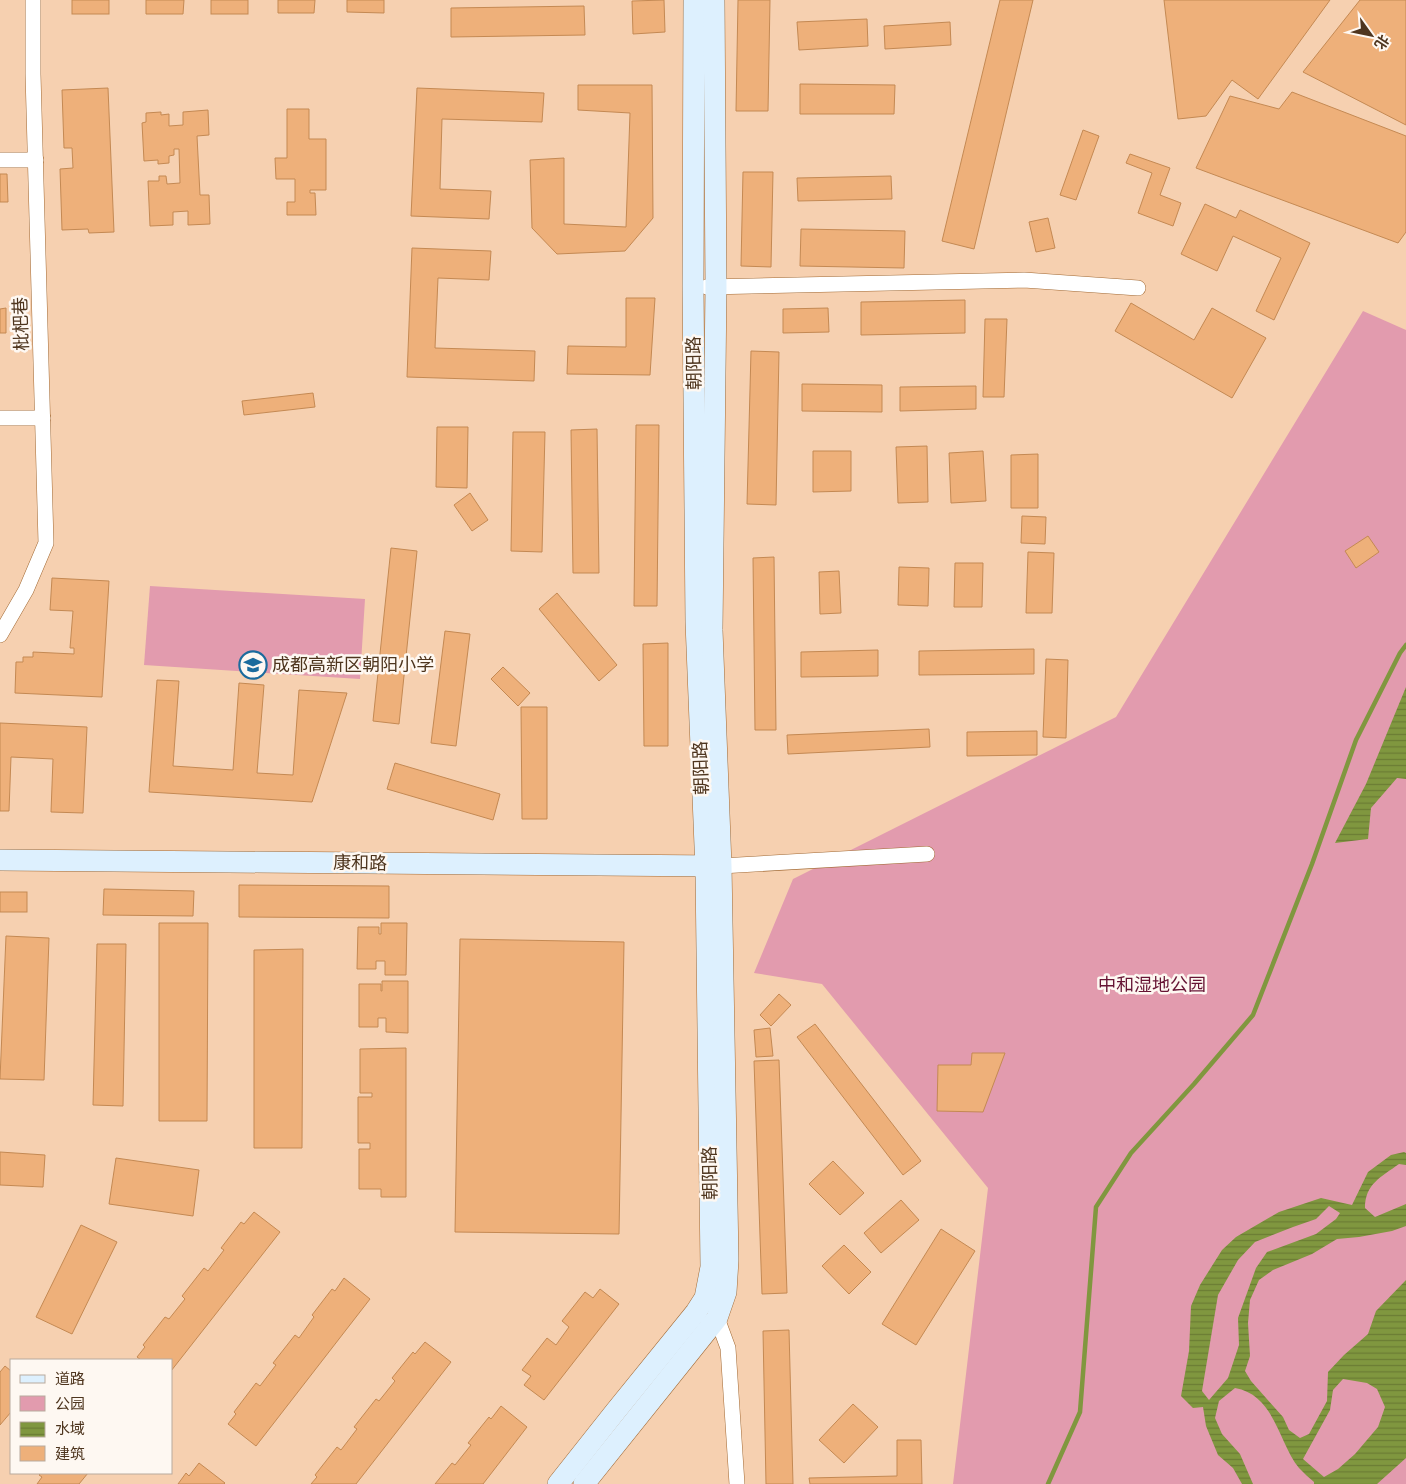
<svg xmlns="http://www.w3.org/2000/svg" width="1406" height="1484" font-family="'Nunito Sans','Noto Sans SC',sans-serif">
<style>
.park{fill:#e29bae}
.water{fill:url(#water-rules);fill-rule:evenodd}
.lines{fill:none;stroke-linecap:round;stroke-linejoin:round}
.stream{stroke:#80973f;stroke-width:4.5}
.building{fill:#eeb07a;stroke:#c48953}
.street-casing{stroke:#a26933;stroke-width:16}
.secondary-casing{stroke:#a26933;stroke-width:22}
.street{stroke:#fff;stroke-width:15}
.secondary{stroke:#ddf0fe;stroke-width:21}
.labels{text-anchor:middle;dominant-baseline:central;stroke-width:5;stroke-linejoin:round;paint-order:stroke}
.street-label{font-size:18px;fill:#4e351e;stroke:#fef8f2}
.poi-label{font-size:18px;fill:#4e351e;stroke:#fef8f2;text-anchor:start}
.park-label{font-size:18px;fill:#661434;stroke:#fef8f2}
</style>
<defs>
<pattern id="water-rules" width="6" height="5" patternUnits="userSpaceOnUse" patternTransform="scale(1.25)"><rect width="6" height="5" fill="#80973f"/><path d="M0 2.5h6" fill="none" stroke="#6b7c34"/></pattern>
</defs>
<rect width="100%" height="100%" fill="#f6d0b0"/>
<g class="park">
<path d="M1363,311L1406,330V1484H953L988,1188L822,984L754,973L793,879L1116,717Z"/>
<path d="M150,586L365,599L360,679L144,665Z"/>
</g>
<g class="water">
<path d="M1406,687V779L1397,778L1371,808L1368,839L1335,843L1366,784Z"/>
<path d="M1404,1152L1406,1153V1165L1399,1164C1381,1177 1365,1184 1365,1208L1375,1217L1406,1204V1226L1392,1231L1359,1237L1337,1239L1312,1254L1273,1270L1259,1280L1250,1300L1248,1323L1250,1356L1245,1371L1251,1381L1283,1417L1289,1430L1300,1438L1309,1434L1327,1401L1328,1372L1344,1355L1368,1334L1376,1311L1406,1280V1458L1377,1484H1314V1482C1309,1478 1304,1473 1299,1468C1278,1442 1275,1395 1235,1388L1219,1401L1215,1418L1222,1434L1240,1454L1253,1484H1242L1233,1468L1218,1455L1206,1426L1203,1407L1193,1408L1181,1396L1189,1351L1191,1306L1200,1285L1222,1250L1236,1237L1279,1212L1321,1198L1352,1205L1368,1172L1391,1155ZM1329,1206L1340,1213L1336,1219L1316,1234L1267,1252L1256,1268L1238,1318L1239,1345L1228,1378L1209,1400L1202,1391L1218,1295L1238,1260L1255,1242L1293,1227L1316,1219ZM1343,1379L1367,1383L1377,1389L1385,1407L1378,1427L1355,1454L1338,1469L1324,1477L1303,1459L1330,1410L1333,1390Z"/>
</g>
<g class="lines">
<path class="stream" d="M1048,1484L1080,1412L1096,1207L1131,1153L1194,1084L1253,1015L1312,864L1356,740L1400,653L1406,645"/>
</g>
<g class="building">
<rect x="72" y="0" width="37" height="14"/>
<path d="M146,0H184L183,14H146Z"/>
<rect x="211" y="0" width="37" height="14"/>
<path d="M278,0H315L314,13H278Z"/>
<path d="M347,0H384V13L347,12Z"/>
<path d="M664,0L665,32L633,34L632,1Z"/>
<path d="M738,0H770L768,111H736Z"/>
<path d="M1000,0H1033L974,249L942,241Z"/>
<path d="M1164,0H1330L1258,99L1232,80L1206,116L1178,119Z"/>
<path d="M1360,0H1406V125L1303,72Z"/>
<path d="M584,6L585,35L451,37V8Z"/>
<path d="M867,19L868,46L799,50L797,22Z"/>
<path d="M950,22L951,45L885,49L884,26Z"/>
<path d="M800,84L895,85L894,114H800Z"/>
<path d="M578,85H652L653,218L625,251L557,254L532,228L530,160L564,158V224L626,227L630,113L578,110Z"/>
<path d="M108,88L114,232L89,233L88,229L62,230L60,169L73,168L72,148H64L62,90Z"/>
<path d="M417,88L544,93L542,122L442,119L440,189L491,191L489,219L411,216Z"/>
<path d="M1292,92L1406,136V232L1398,243L1196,168L1230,96L1279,109Z"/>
<path d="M287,109H309V139H326V190H310V193H315L316,215H287V202H295V179H276L275,158H287Z"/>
<path d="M208,110L209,135L197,136L200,195H209L210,224L188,225V211L173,212V225L150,226L148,181H159V176H166L167,184L180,183L179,149H174V155L169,156V163L158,164V160L144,161L142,123L146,122V113L161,112V115L169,114V126L183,125V112Z"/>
<path d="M1083,130L1099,136L1076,200L1060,195Z"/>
<path d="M1130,154L1170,168L1160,195L1181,203L1173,226L1138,213L1152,173L1126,163Z"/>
<path d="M743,172H773L771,267L741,266Z"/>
<path d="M0,174H7L8,202H0Z"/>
<path d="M891,176L892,199L798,201L797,178Z"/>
<path d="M1205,204L1236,218L1240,210L1310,243L1274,320L1256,311L1281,258L1233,236L1217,271L1181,254Z"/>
<path d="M1048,218L1055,248L1036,252L1029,222Z"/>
<path d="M801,229L905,231L904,268L800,266Z"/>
<path d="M412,248L491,251L489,280L438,278L435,348L535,351L534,381L407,377Z"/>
<path d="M626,298H655L650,375L567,374L568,346L626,347Z"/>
<path d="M965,300V333L861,335V302Z"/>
<path d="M1131,303L1194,340L1212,308L1266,338L1232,398L1115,331Z"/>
<path d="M6,308V333H0V309Z"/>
<path d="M828,308L829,332L783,333V309Z"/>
<path d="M985,319H1007L1004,397H983Z"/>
<path d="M751,351L779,352L776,505L747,504Z"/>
<path d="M802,384L882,385V412L802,411Z"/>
<path d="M976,386V409L900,411V387Z"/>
<path d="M313,393L315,407L244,415L242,401Z"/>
<path d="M636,425H659L657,606H634Z"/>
<path d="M437,427H468L467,488L436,487Z"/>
<path d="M597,429L599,573H573L571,430Z"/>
<path d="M513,432H545L542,552L511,551Z"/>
<path d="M927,446L928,502L898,503L896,447Z"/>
<path d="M813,451H851V491L813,492Z"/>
<path d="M983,451L986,501L951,503L949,453Z"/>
<path d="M1038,454V508H1011V455Z"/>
<path d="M470,493L488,520L472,531L454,505Z"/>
<path d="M1022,516L1046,517L1045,544L1021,543Z"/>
<path d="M1368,536L1379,552L1356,568L1345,551Z"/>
<path d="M391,548L417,551L399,724L373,721Z"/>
<path d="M1028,552L1054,553L1052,613H1026Z"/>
<path d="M774,557L776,730H755L753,558Z"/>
<path d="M955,563H983L982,607H954Z"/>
<path d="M899,567L929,568L928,606L898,605Z"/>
<path d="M839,571L841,613L820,614L819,572Z"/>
<path d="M52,578L109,581L102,697L15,693L16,662H23V657H33V652L74,654V648H70L73,611L50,610Z"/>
<path d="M557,593L617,665L599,681L539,609Z"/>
<path d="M445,631L470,634L456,746L431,743Z"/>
<path d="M668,643V746H644L643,644Z"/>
<path d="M1034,649V674L919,675V651Z"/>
<path d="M878,650V676L801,677V652Z"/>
<path d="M1046,659L1068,660L1066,738L1043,737Z"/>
<path d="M503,667L530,693L518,706L491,679Z"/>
<path d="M157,680L179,681L173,766L233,770L239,683L264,685L257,773L293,775L299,690L347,693L312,802L149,792Z"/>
<path d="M521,707H547V819H522Z"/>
<path d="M0,723L87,727L83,813L51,812L53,759L11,757L9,811H0Z"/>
<path d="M929,729L930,747L788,754L787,735Z"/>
<path d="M1037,731V755L967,756V732Z"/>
<path d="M395,763L500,794L493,820L387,789Z"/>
<path d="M239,885L389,886V918L239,917Z"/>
<path d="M104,889L194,891L193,916L103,915Z"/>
<rect x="0" y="892" width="27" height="20"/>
<path d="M159,923H208L207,1121H159Z"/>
<path d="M381,923H407L406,975H385V961H376V969H357L358,927H379V934H381Z"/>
<path d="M6,936L49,938L44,1080L0,1079Z"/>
<path d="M460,939L624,942L619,1234L455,1232Z"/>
<path d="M97,944H126L123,1106L93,1105Z"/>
<path d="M303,949L302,1148H254V950Z"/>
<path d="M382,981H408V1033L386,1032V1018H378V1027H359V984H381V991H382Z"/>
<path d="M779,994L791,1005L771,1026L760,1015Z"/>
<path d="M815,1024L921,1161L903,1175L797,1037Z"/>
<path d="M770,1028L773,1056L756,1057L754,1030Z"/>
<path d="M406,1048V1197H381V1189H359V1149H370V1143H358V1097H372V1093H360V1049Z"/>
<path d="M972,1053H1005L983,1112L937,1111L938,1065H971Z"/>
<path d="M779,1060L787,1293L762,1294L754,1061Z"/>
<path d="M0,1152L45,1155L43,1187L0,1185Z"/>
<path d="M116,1158L199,1170L193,1216L109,1204Z"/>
<path d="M833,1161L864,1193L840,1215L809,1184Z"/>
<path d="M901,1200L919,1220L881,1253L864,1233Z"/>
<path d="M254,1212L280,1232L171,1371V1360H141L137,1357L145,1347L143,1345L165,1317L169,1319L185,1299L182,1296L204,1268L208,1271L224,1250L221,1248L241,1222L244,1224Z"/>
<path d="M81,1225L117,1242L72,1334L36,1317Z"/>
<path d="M941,1229L975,1251L916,1345L882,1324Z"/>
<path d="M844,1245L871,1272L849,1294L822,1266Z"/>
<path d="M344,1278L370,1299L256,1446L228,1424L236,1414L234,1412L256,1383L260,1386L276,1365L273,1363L295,1335L299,1338L314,1317L312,1315L332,1289L335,1291Z"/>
<path d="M600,1289L619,1304L544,1400L524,1385L531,1376L522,1370L547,1338L556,1345L569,1327L562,1321L585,1292L593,1298Z"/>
<path d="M789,1330L793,1484H766L763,1331Z"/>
<path d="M425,1342L451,1362L356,1484H311L317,1477L315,1475L337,1447L341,1450L357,1429L354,1427L376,1399L379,1401L395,1381L392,1378L413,1352L415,1354Z"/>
<path d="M5,1366L11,1371V1412L0,1425V1372Z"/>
<path d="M853,1404L878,1427L844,1463L819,1440Z"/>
<path d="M501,1406L527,1427L483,1484H435L452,1463L455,1465L471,1445L468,1443L489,1417L491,1419Z"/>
<path d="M897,1440H921L922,1484H810L809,1478L897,1476Z"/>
<path d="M199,1463L225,1483L224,1484H178L186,1473L189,1476Z"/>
<path d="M41,1473H88L79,1484H37L42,1477L39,1475Z"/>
</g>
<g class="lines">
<g class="street-casing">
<g id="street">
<path d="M0,160H36"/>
<path d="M707,287L1024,280L1138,288"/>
<path d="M0,418H43"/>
<path d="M0,635L26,590L46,543L33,74V0"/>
<path d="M721,866L927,854"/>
<path d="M717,1318L728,1348L737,1484"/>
</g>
</g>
<g class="secondary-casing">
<g id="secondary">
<path d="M0,860L718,866"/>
<path d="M558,1484L615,1412L696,1312L705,1298L711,1267L706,871L696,622L693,287L694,0"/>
<path d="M584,1484L717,1318L726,1292L728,1260L721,866L712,630L716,287L714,0"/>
</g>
</g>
<use href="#street" class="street"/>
<use href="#secondary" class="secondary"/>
</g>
<defs>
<g id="school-ring" transform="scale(1.4375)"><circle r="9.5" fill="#fef8f2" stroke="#1b6b9d" stroke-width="1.5"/><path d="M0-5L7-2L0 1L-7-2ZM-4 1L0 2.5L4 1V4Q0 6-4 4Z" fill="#1b6b9d"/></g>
</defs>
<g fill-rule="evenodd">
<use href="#school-ring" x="253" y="665"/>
</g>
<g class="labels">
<g class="street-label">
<text transform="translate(21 324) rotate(-92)">枇杷巷</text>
<text transform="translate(694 363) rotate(-91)">朝阳路</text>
<text transform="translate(701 768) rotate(-92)">朝阳路</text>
<text transform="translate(360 863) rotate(1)">康和路</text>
<text transform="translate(710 1173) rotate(-91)">朝阳路</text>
</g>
<g class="poi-label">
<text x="272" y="665">成都高新区朝阳小学</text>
</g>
<g class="park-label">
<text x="1152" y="985">中和湿地公园</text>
</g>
</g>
<rect x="10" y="1359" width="162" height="115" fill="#fef8f2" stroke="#b8aa9d"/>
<rect x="20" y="1375" width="25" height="8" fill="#ddf0fe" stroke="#b8aa9d"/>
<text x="55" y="1384" font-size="15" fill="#4e351e">道路</text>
<rect x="20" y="1396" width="25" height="15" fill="#e29bae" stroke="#b8aa9d"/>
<text x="55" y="1409" font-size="15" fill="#4e351e">公园</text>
<rect x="20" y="1422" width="25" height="15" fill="url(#water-rules)" stroke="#b8aa9d"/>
<text x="55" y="1434" font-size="15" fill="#4e351e">水域</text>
<rect x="20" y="1446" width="25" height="15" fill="#eeb07a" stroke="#b8aa9d"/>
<text x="55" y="1459" font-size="15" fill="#4e351e">建筑</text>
<g transform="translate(1371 35) rotate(123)" stroke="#fef8f2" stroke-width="4" paint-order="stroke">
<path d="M0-4L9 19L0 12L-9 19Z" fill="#4e351e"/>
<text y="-8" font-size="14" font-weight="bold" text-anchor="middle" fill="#4e351e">北</text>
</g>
</svg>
